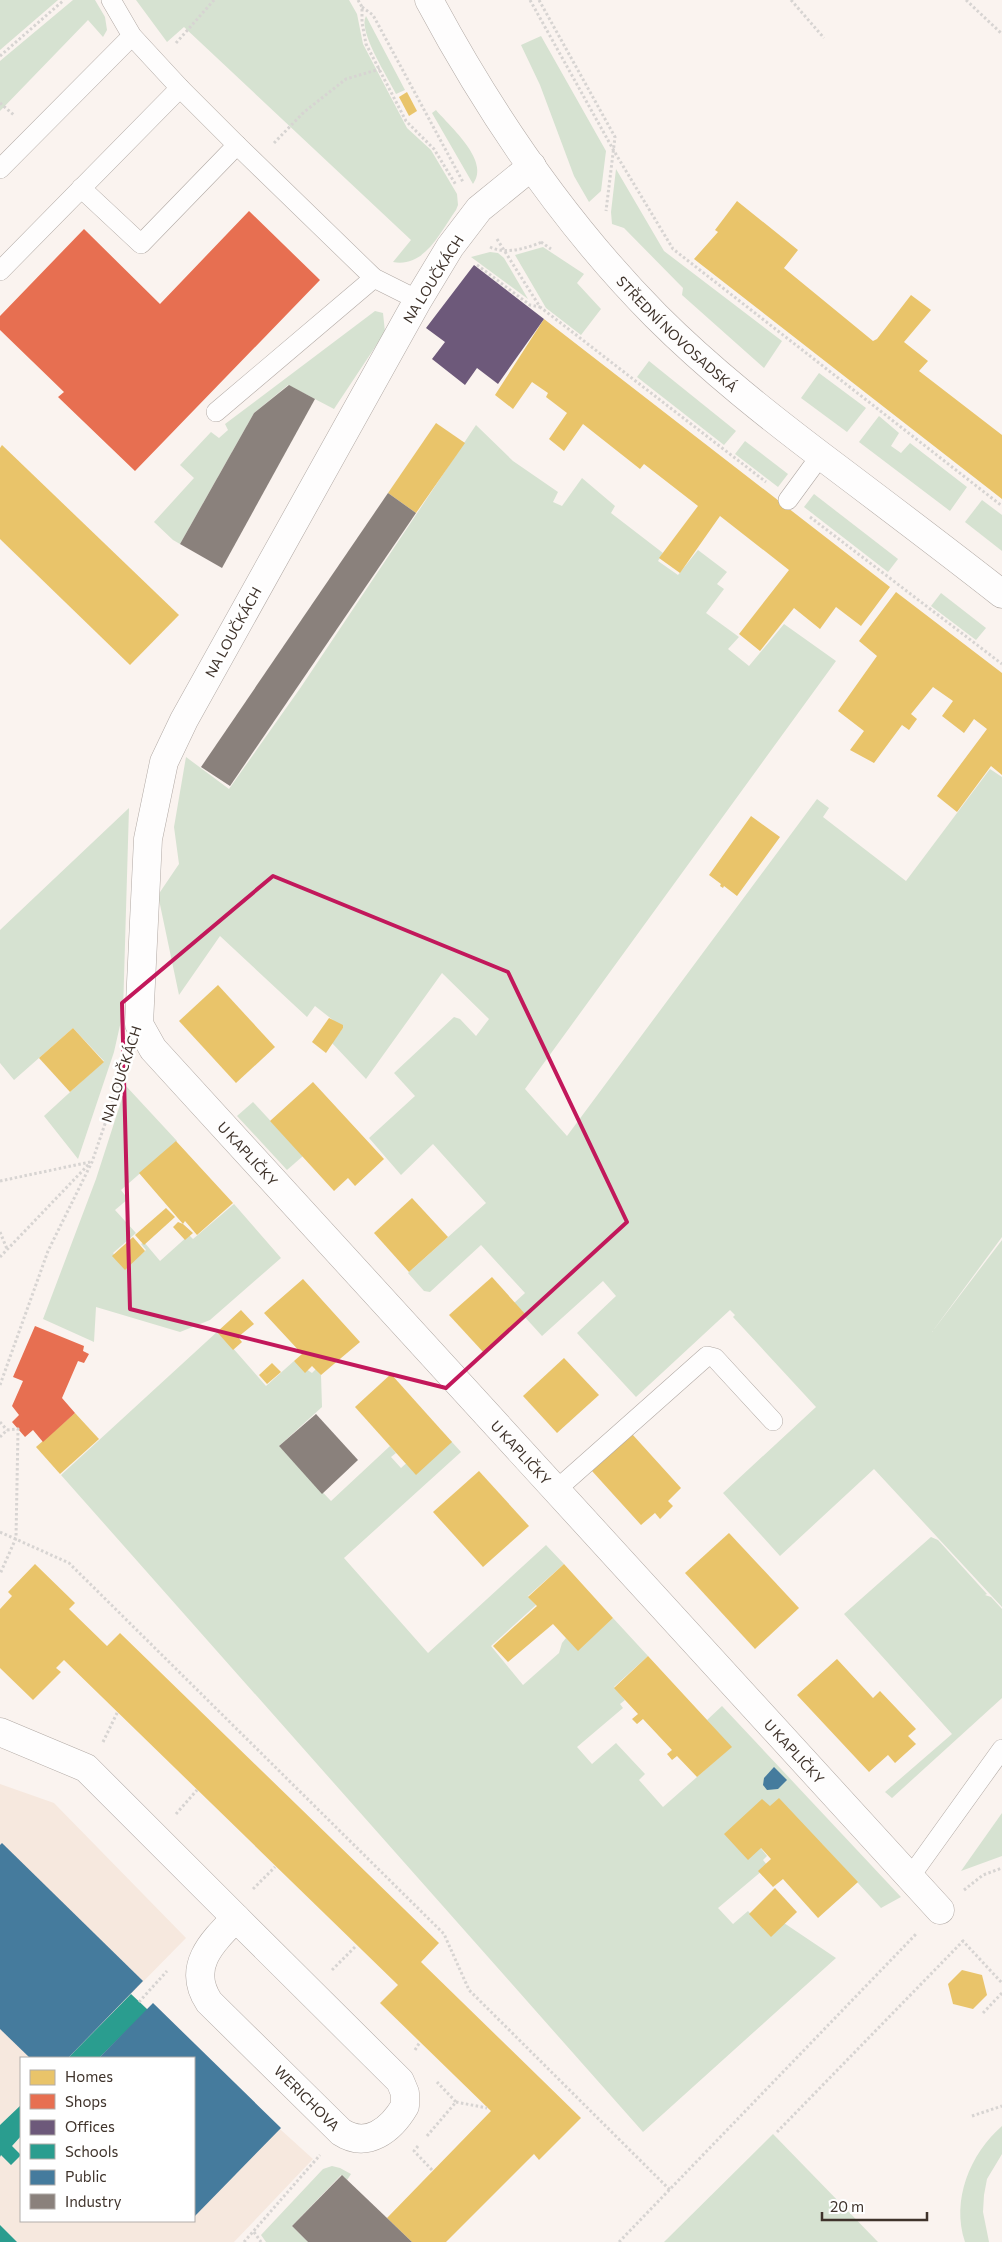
<svg xmlns="http://www.w3.org/2000/svg" width="1002" height="2242" font-family="Commissioner,sans-serif">
<style>
.education{fill:#f6e8de;fill-rule:evenodd}
.green{fill:#d6e2d1}
.homes{fill:#e9c46a}
.shops{fill:#e76f51}
.offices{fill:#6d597a}
.schools{fill:#2a9d8f}
.public{fill:#457b9d}
.industry{fill:#8a817c}
.lines{fill:none;stroke-linecap:round;stroke-linejoin:round}
.lane-casing{stroke:#b1a9a4;stroke-width:20}
.street-casing{stroke:#b1a9a4;stroke-width:29}
.secondary-casing{stroke:#b1a9a4;stroke-width:29}
.path{stroke:#d7d4d2;stroke-width:3;stroke-dasharray:2.5 2.5;stroke-linecap:butt}
.lane{stroke:#fefdfd;stroke-width:19}
.street{stroke:#fefdfd;stroke-width:28}
.secondary{stroke:#fefdfd;stroke-width:28}
.marked{fill:none;stroke:#c2185b;stroke-width:4;stroke-linejoin:round}
.labels{text-anchor:middle;dominant-baseline:central;stroke-width:5;stroke-linejoin:round;paint-order:stroke}
.street-label{font-size:14px;fill:#3f332b;stroke:#fff}
</style>
<rect width="100%" height="100%" fill="#faf3ef"/>
<path class="education" d="M0,1784L54,1803L186,1938L131,1994L313,2159L234,2242H0ZM21,2058H194V2221H21Z"/>
<g class="green">
<path d="M0,0H58L0,50Z"/>
<path d="M73,0H95L105,17L107,30L103,37L88,20L0,111V61Z"/>
<path d="M136,0H349L357,14L363,44L407,128L431,150L457,194L458,205L456,210C440,232 425,268 393,262L411,240L184,27L167,42Z"/>
<path d="M366,16L405,90L396,94C389,79 357,30 366,16Z"/>
<path d="M541,36L606,151L601,191L589,202L574,176L540,85L521,45Z"/>
<path d="M436,110C450,127 491,161 473,184L432,113Z"/>
<path d="M616,169L664,251L782,341L764,368L682,295L683,288L624,228L612,224L611,212Z"/>
<path d="M543,247L584,274L577,283L601,309L581,335L546,308L515,255Z"/>
<path d="M490,252L498,253L504,258L528,299L471,257Z"/>
<path d="M375,311L383,313L385,332L334,409L288,385L254,413L180,544L173,540L154,522L194,478L180,465L211,432L219,438L228,430L225,424Z"/>
<path d="M649,361L736,431L724,445L637,377Z"/>
<path d="M819,373L866,408L847,432L801,398Z"/>
<path d="M879,416L899,433L891,446L901,453L910,443L967,487L950,511L859,442Z"/>
<path d="M476,425L513,461L558,492L553,502L562,506L582,478L615,506L611,513L663,553L658,561L678,575L698,550L727,572L717,584L724,589L706,613L739,637L728,649L749,666L784,624L836,661L525,1089L567,1136L817,799L829,808L823,817L906,881L990,769L1002,777V1237L932,1332L1002,1240V1607L874,1469L780,1556L723,1493L816,1407L733,1317L735,1315L730,1310L636,1397L577,1333L616,1296L603,1281L542,1336L513,1304L525,1293L481,1245L430,1292L424,1291L408,1273L486,1203L433,1144L401,1175L369,1138L415,1096L394,1073L454,1017L460,1019L476,1036L489,1019L442,973L366,1079L332,1043L343,1028L315,1006L307,1017L220,936L179,995L158,895L179,864L174,827L186,757L229,789L301,687Z"/>
<path d="M745,441L788,474L778,487L735,454Z"/>
<path d="M814,494L898,559L888,572L804,507Z"/>
<path d="M982,500L1002,515V551L965,522Z"/>
<path d="M941,593L986,628L976,640L931,606Z"/>
<path d="M129,808L123,1012L114,1052L78,1159L44,1116L104,1061L73,1028L14,1080L0,1063V930Z"/>
<path d="M126,1086L177,1141L121,1190L128,1199L115,1210L136,1233L113,1253L125,1268L146,1250L141,1244L144,1242L160,1261L189,1235L193,1239L234,1204L281,1258L210,1320L180,1332L96,1307L94,1342L43,1319L96,1179Z"/>
<path d="M253,1102L303,1156L287,1170L237,1116Z"/>
<path d="M218,1331L266,1386L294,1361L312,1373L316,1369L321,1375L322,1407L279,1446L331,1501L390,1446L396,1453L391,1457L401,1468L442,1431L461,1452L344,1558L428,1653L546,1545L564,1564L528,1596L536,1605L491,1646L523,1685L559,1653L562,1643L566,1638L578,1650L613,1618L648,1656L614,1687L625,1700L620,1704L623,1708L577,1747L592,1764L616,1743L645,1774L639,1780L663,1807L731,1747L707,1720L722,1706L901,1897L881,1908L822,1844L759,1846L767,1856L763,1860L768,1866L718,1908L733,1924L748,1911L770,1935L784,1923L836,1958L643,2132L61,1475Z"/>
<path d="M931,1537L938,1540L987,1594L985,1595L991,1597L1002,1609V1698L892,1798L885,1792L952,1734L844,1614Z"/>
<path d="M1002,1813V1856L961,1871Z"/>
<path d="M1002,2126V2154L987,2179L984,2195L983,2212L989,2242H965C951,2200 970,2154 1002,2126Z"/>
<path d="M773,2134L878,2242H664Z"/>
<path d="M332,2166L340,2168L351,2174L347,2180L341,2175L292,2226L308,2242H266L261,2235L323,2169Z"/>
</g>
<g class="homes">
<path d="M407,92L417,111L409,116L399,97Z"/>
<path d="M737,201L798,250L784,268L873,341L877,339L911,295L931,310L904,342L928,361L919,371L1002,435V499L694,259L718,232L715,230Z"/>
<path d="M544,319L890,587L861,626L836,607L820,629L794,608L760,651L739,634L789,570L720,516L680,573L659,558L698,506L644,464L640,469L583,424L564,451L549,439L567,413L546,397L548,393L532,382L513,409L495,395Z"/>
<path d="M436,423L465,443L416,513L388,493Z"/>
<path d="M2,445L179,615L130,665L0,539V448Z"/>
<path d="M896,592L1002,673V775L991,766L957,812L937,796L987,729L974,719L964,733L942,716L953,701L933,687L911,714L917,719L909,730L902,725L874,763L850,750L864,731L838,711L877,656L859,641Z"/>
<path d="M751,816L780,837L737,896L724,886L723,888L720,886L721,884L709,875Z"/>
<path d="M218,985L275,1047L236,1083L179,1021Z"/>
<path d="M329,1018L343,1025V1028L326,1053L312,1042Z"/>
<path d="M73,1028L104,1062L70,1092L39,1058Z"/>
<path d="M313,1082L384,1159L355,1186L348,1178L334,1191L270,1121Z"/>
<path d="M176,1141L233,1203L197,1235L185,1221L183,1224L193,1233L185,1240L173,1227L178,1222L183,1224L139,1173Z"/>
<path d="M412,1198L448,1237L409,1272L374,1233Z"/>
<path d="M166,1208L175,1217L144,1245L135,1235Z"/>
<path d="M133,1237L145,1251L125,1270L112,1256Z"/>
<path d="M492,1277L526,1315L484,1353L449,1315Z"/>
<path d="M303,1279L360,1342L321,1375L312,1366L305,1373L294,1361L302,1354L264,1313Z"/>
<path d="M241,1310L254,1324L238,1337L242,1342L233,1350L217,1332Z"/>
<path d="M564,1358L599,1395L557,1433L523,1396Z"/>
<path d="M272,1363L281,1372L267,1384L259,1375Z"/>
<path d="M391,1374L452,1442L416,1475L355,1407Z"/>
<path d="M75,1413L99,1439L60,1474L36,1447Z"/>
<path d="M632,1434L681,1488L668,1501L673,1506L660,1519L655,1513L641,1525L592,1471Z"/>
<path d="M479,1471L529,1526L483,1567L433,1512Z"/>
<path d="M729,1533L799,1608L755,1649L685,1573Z"/>
<path d="M35,1564L75,1603L69,1609L107,1646L120,1633L439,1943L421,1962L581,2118L539,2160L534,2154L446,2242H412L387,2218L491,2111L380,2003L398,1985L64,1660L56,1668L61,1672L33,1700L0,1668V1609L12,1596L8,1592Z"/>
<path d="M564,1564L613,1618L578,1651L553,1624L508,1662L493,1646L537,1606L528,1597Z"/>
<path d="M648,1656L732,1747L697,1777L677,1756L672,1760L667,1754L672,1750L643,1719L637,1724L632,1719L638,1714L614,1688Z"/>
<path d="M837,1659L873,1698L880,1691L916,1729L908,1736L916,1744L895,1763L888,1755L869,1772L797,1695Z"/>
<path d="M779,1798L858,1882L818,1918L783,1879L773,1887L758,1871L771,1859L761,1848L748,1860L724,1834L762,1799L770,1806Z"/>
<path d="M775,1888L797,1912L771,1937L749,1914Z"/>
<path d="M962,1970L982,1975L987,1995L973,2009L953,2004L948,1984Z"/>
</g>
<g class="shops">
<path d="M249,211L320,280L135,471L58,397L64,392L0,330V316L84,229L160,304Z"/>
<path d="M35,1326L84,1346L83,1351L89,1354L84,1363L78,1361L62,1398L75,1413L43,1442L33,1430L25,1437L12,1422L19,1415L12,1406L23,1381L13,1377Z"/>
</g>
<path class="offices" d="M474,265L544,319L498,384L477,368L465,385L432,359L445,342L426,328Z"/>
<g class="schools">
<path d="M131,1994L148,2010L99,2058H68Z"/>
<path d="M21,2105V2136L12,2146L21,2155L11,2165L1,2155L0,2157V2125Z"/>
<path d="M0,2225L17,2242H0Z"/>
</g>
<g class="public">
<path d="M774,1767L787,1780L778,1789L767,1790L763,1785L764,1778Z"/>
<path d="M2,1843L143,1981L68,2058H30L0,2029V1845Z"/>
<path d="M153,2003L281,2128L194,2217V2058H99Z"/>
</g>
<g class="industry">
<path d="M289,385L315,399L222,568L180,544L254,413Z"/>
<path d="M388,493L416,513L230,786L201,767Z"/>
<path d="M316,1414L358,1460L322,1494L279,1446Z"/>
<path d="M342,2175L387,2218L412,2242H308L292,2226Z"/>
</g>
<g class="lines">
<g class="lane-casing">
<g id="lane">
<path d="M111,0L132,36L180,88L237,145L374,278L418,300"/>
<path d="M0,169L132,36"/>
<path d="M81,188L141,244L237,145"/>
<path d="M0,271L180,88"/>
<path d="M216,412L374,278"/>
<path d="M788,500L821,455"/>
<path d="M556,1490L707,1356L715,1358L773,1421"/>
<path d="M910,1877L1002,1749"/>
</g>
</g>
<g class="street-casing">
<g id="street">
<path id="s1" d="M532,166L479,209L450,247L418,300L184,720L164,762L148,839L139,1024L153,1049L940,1910"/>
<path d="M0,1732L86,1768L236,1918"/>
<path d="M236,1918L400,2081L405,2093V2106C391,2130 367,2149 341,2132L209,2002C186,1967 212,1942 236,1918Z"/>
</g>
</g>
<g class="secondary-casing">
<g id="secondary">
<path id="s2" d="M429,0C490,114 565,224 656,316C710,370 771,418 832,464C889,507 946,550 1002,594"/>
</g>
</g>
<g class="path">
<path d="M358,0L362,7V22L366,44L406,121L434,149L456,185"/>
<path d="M530,0L614,151L673,249L1002,506"/>
<path d="M539,0L615,137L606,211"/>
<path d="M791,0L824,38"/>
<path d="M966,0L1002,34"/>
<path d="M362,7L373,15L463,182"/>
<path d="M176,43L214,0"/>
<path d="M0,56L64,0"/>
<path d="M0,103L15,116"/>
<path d="M274,143L304,112L346,79L380,69"/>
<path d="M497,239L540,307L766,482"/>
<path d="M541,242L551,249"/>
<path d="M490,247C506,255 527,248 542,242"/>
<path d="M477,265L530,305L540,307"/>
<path d="M810,517L1002,664"/>
<path d="M0,1181L90,1162"/>
<path d="M0,1232L7,1249"/>
<path d="M0,1257L89,1164"/>
<path d="M0,1385L48,1251L92,1162L125,1065"/>
<path d="M0,1422L7,1430"/>
<path d="M0,1437L7,1430L18,1429L16,1538L0,1574"/>
<path d="M0,1532L69,1563L444,1934L469,1990L670,2190"/>
<path d="M103,1742L117,1713"/>
<path d="M176,1814L197,1790"/>
<path d="M253,1889L275,1867"/>
<path d="M964,1890L983,1875L1002,1868"/>
<path d="M962,1940L1002,1983"/>
<path d="M332,1970L356,1946"/>
<path d="M139,2002L167,1971"/>
<path d="M983,2013L1002,1993"/>
<path d="M415,2050L420,2042"/>
<path d="M456,2102L487,2108"/>
<path d="M972,2116L1002,2106"/>
<path d="M777,2132L963,1941"/>
<path d="M427,2136L456,2102L437,2082"/>
<path d="M418,2146L414,2151L433,2171"/>
<path d="M254,2232L261,2242"/>
<path d="M244,2242L320,2155"/>
<path d="M619,2242L917,1933"/>
</g>
<use href="#lane" class="lane"/>
<use href="#street" class="street"/>
<use href="#secondary" class="secondary"/>
</g>
<path class="marked" d="M273,876L508,972L627,1222L446,1388L130,1309L122,1003Z"/>
<g class="labels">
<g class="street-label">
<text transform="translate(433 279) rotate(-58)">NA LOUČKÁCH</text>
<text stroke="none"><textPath href="#s2" startOffset="418">STŘEDNÍ NOVOSADSKÁ</textPath></text>
<text transform="translate(233 632) rotate(-61)">NA LOUČKÁCH</text>
<text transform="translate(121 1074) rotate(-72)">NA LOUČKÁCH</text>
<text stroke="none"><textPath href="#s1" startOffset="1139">U KAPLIČKY</textPath></text>
<text stroke="none"><textPath href="#s1" startOffset="1544">U KAPLIČKY</textPath></text>
<text stroke="none"><textPath href="#s1" startOffset="1949">U KAPLIČKY</textPath></text>
<text transform="translate(307 2098) rotate(45)">WERICHOVA</text>
</g>
</g>
<rect x="20" y="2057" width="175" height="165" fill="#ffffff" stroke="#b2adaa"/>
<rect x="30" y="2070" width="25" height="15" fill="#e9c46a" stroke="#b2adaa"/>
<text x="65" y="2082" font-size="15" fill="#3f332b">Homes</text>
<rect x="30" y="2094" width="25" height="15" fill="#e76f51" stroke="#b2adaa"/>
<text x="65" y="2107" font-size="15" fill="#3f332b">Shops</text>
<rect x="30" y="2120" width="25" height="15" fill="#6d597a" stroke="#b2adaa"/>
<text x="65" y="2132" font-size="15" fill="#3f332b">Offices</text>
<rect x="30" y="2144" width="25" height="15" fill="#2a9d8f" stroke="#b2adaa"/>
<text x="65" y="2157" font-size="15" fill="#3f332b">Schools</text>
<rect x="30" y="2170" width="25" height="15" fill="#457b9d" stroke="#b2adaa"/>
<text x="65" y="2182" font-size="15" fill="#3f332b">Public</text>
<rect x="30" y="2194" width="25" height="15" fill="#8a817c" stroke="#b2adaa"/>
<text x="65" y="2207" font-size="15" fill="#3f332b">Industry</text>
<path d="M822 2212v8h105v-8" fill="none" stroke="#3f332b" stroke-width="2.5"/>
<text x="830" y="2212" font-size="15" fill="#3f332b" stroke="#ffffff" stroke-width="4" paint-order="stroke">20 m</text>
</svg>
